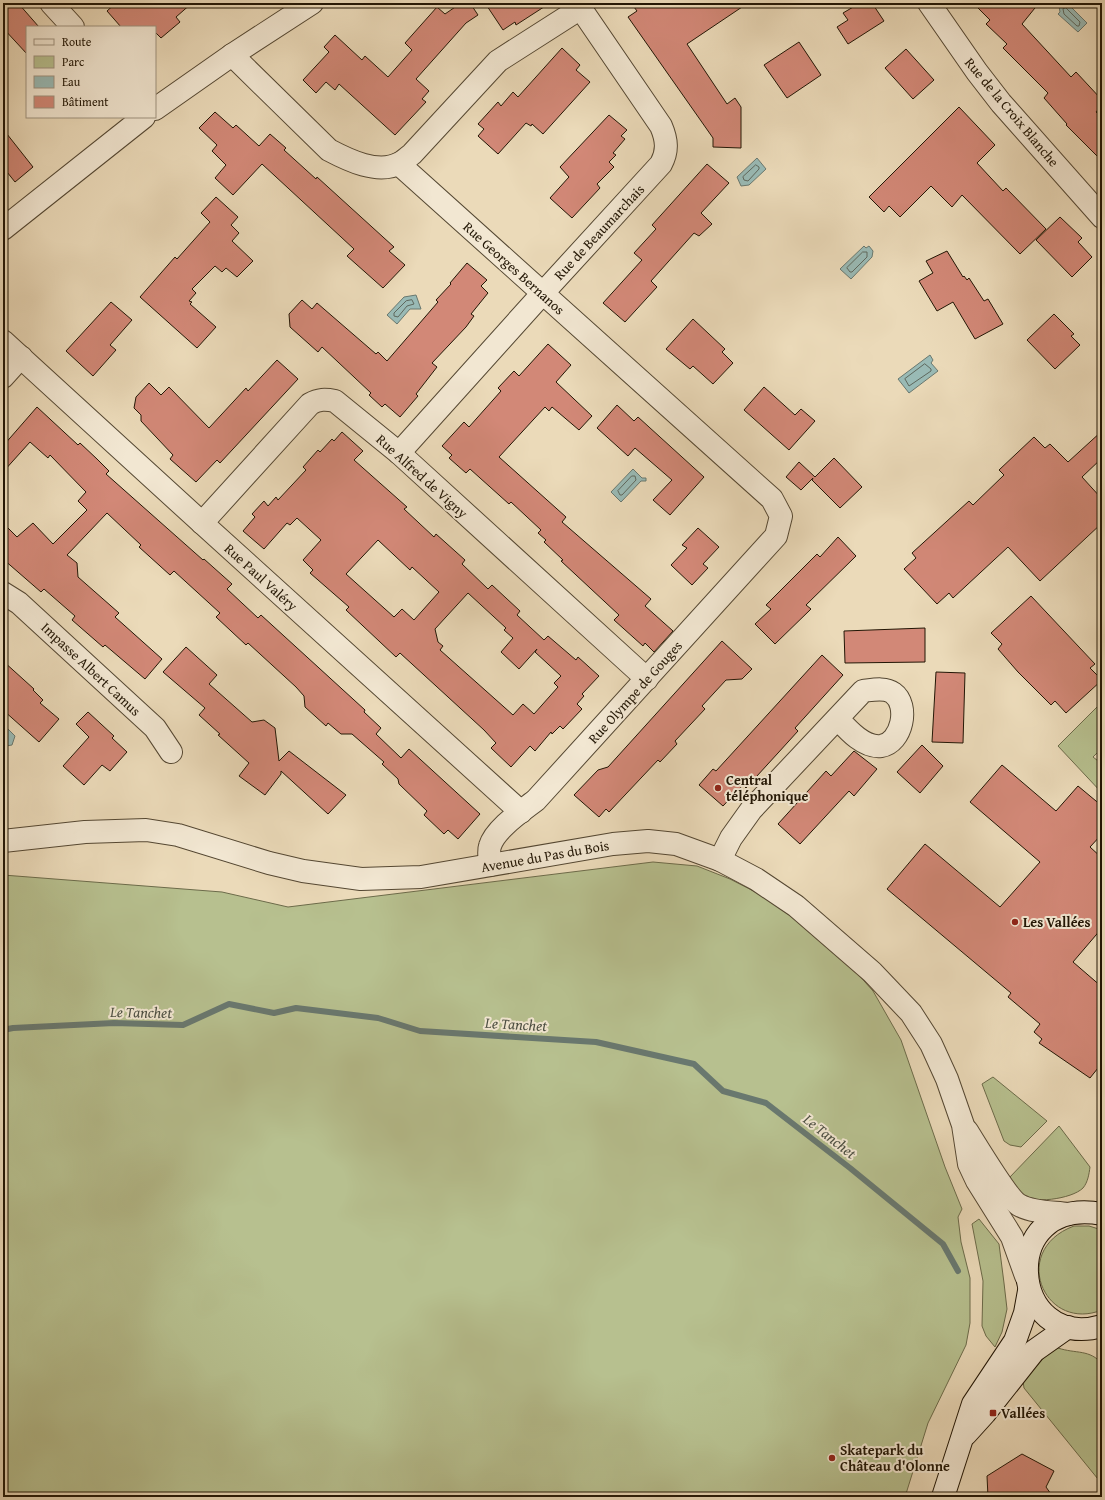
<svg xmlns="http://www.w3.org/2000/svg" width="1105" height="1500" font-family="'Gentium Book Plus',serif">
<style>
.green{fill:#b7c08f;stroke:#6c6b4a}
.water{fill:#99bab5;stroke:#69786f}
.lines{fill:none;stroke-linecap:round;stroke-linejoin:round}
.shore{stroke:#5e685d;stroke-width:1}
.stream{stroke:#69786f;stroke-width:6}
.building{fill:#d28877;stroke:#221605;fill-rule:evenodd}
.minor-casing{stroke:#544732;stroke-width:24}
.tertiary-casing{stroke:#544732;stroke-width:24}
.secondary-casing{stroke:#221605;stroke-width:24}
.minor{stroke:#f2e7d2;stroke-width:22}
.tertiary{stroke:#f2e7d2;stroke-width:22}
.secondary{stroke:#f2e7d2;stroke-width:22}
.poi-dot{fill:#8f2418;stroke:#f2e7d2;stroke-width:1.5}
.labels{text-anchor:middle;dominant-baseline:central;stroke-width:4;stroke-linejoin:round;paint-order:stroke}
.street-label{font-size:14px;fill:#221605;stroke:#f2e7d2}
.poi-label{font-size:14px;font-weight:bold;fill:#221605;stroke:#f2e7d2;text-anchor:start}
.water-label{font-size:15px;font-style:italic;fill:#4c4f43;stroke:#f2e7d2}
</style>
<rect width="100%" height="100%" fill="#ebdab9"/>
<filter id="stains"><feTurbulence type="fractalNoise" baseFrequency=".005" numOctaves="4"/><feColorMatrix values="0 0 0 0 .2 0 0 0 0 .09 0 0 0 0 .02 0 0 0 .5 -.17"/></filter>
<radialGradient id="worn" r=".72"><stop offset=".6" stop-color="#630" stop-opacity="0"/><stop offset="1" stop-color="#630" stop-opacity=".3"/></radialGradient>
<g class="green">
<path d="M1102,702V748L1093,757L1102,764V793L1058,746Z"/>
<path d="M653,862L697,866L730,879L767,898L840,954L873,991L901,1040L945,1167L962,1209L958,1217L961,1242L970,1278V1323L966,1345L928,1423L905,1497H3V875L222,892L288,907Z"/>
<path d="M993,1077L1047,1121L1021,1147L1010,1145L1004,1141L982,1084Z"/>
<path d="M1059,1126L1090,1167C1089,1174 1088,1182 1083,1188C1072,1199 1031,1205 1018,1194C1014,1190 1012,1182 1009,1178Z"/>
<path d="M979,1219L999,1244L1004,1283L1007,1309L1002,1332L995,1347L986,1336L982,1326L983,1281L972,1224Z"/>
<path d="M1074,1226H1089L1102,1230V1310C1044,1333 1009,1250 1074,1226Z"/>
<path d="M1058,1348C1076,1354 1090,1349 1102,1364V1484L1024,1388L1023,1381L1051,1350Z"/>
</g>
<g class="water">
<path d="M1067,3L1087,23L1078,32L1058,14L1060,12L1059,6Z"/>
<path d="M757,158L766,169L749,185L741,186L737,177Z"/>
<path d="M864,246L866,248L869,246L873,251L872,257L851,279L840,269Z"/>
<path d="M416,295L421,309H410L397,324L387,315L404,297Z"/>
<path d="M930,355L933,360L931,363L938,371L909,393L898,379Z"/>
<path d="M633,469L642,478H646V481H641L621,502L611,492Z"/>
<path d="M3,724L15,736L12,745L6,746L3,743Z"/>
</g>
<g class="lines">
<g class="shore">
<path d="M1066,8L1080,22L1079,26H1077L1064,14L1063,9Z"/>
<path d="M756,165L759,167V169L748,181L744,180L743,177Z"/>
<path d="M863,252H867V257L852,272H850L847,268Z"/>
<path d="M412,300L414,304L407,306L398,317L394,316V313L406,301Z"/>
<path d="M925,364L931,369V371L909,386L905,379Z"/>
<path d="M632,476H635L636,480L622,495H620L618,491Z"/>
</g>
<path class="stream" d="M3,1030L13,1028L114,1023L183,1025L229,1004L274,1013L296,1008L378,1018L420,1031L596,1042L694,1064L723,1091L766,1103L850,1168L943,1244L958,1271"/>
</g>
<g class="building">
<path d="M3,3H18L39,27H27V54L3,28Z"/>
<path d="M116,3H192L176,17L180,22L161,38L155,32V27H121L107,11Z"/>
<path d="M461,3H470L478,15L466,23L416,79L429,91L422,99L426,102L395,135L339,84L335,90L326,82L316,93L303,80L329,52L324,47L335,35L362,60L365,56L388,77L412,50L405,43L437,7L445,14Z"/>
<path d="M485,3H550L516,25L515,22L503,30Z"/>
<path d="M631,3H748L687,44L727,104L735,98L741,107V148L713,147V138L628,17L637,11Z"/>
<path d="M860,3H872L884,21L848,44L837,27L848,20L843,13Z"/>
<path d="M973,3H1039L1022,24L1071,77L1076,72L1102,100V105L1096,112L1102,118V161L1066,125L1067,124L1044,98L1048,93L1003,48L1007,44L986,24L990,20Z"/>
<path d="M799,42L821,75L787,98L764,65Z"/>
<path d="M562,48L580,65L576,70L590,82L543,134L532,124L531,126L526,123L498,154L478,136L484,129L478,124L498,102L501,106L513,92L518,97Z"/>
<path d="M906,49L934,80L913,99L885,68Z"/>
<path d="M959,107L995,145L977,163L1003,191L1006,188L1046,229L1020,254L962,195L952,207L931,186L900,217L889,206L884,212L869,197Z"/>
<path d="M215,112L233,128L236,125L259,146L270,134L286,148L284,150L316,179L317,177L394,247L389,251L405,265L383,288L347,256L354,249L262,164L233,195L215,178L226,165L212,151L217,145L199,128Z"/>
<path d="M609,115L627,130L621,136L625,139L613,153L616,155L609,162L614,167L597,184L600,188L572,218L550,198L569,177L560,167Z"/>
<path d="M3,129L33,167L15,182L3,167Z"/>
<path d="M707,164L729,183L701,213L712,224L699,236L694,233L651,281L657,287L625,322L603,303L642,260L634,253L656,229L652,225Z"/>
<path d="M216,197L238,217L231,225L239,233L232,241L253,261L237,277L226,268L222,272L215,266L192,289L196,293L189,301L192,302L190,304L216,327L197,348L140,297L175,257L177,259L210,222L201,213Z"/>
<path d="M1060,217L1082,238L1078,242L1092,257L1072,277L1036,240Z"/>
<path d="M947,251L963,277L964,276L967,280L969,278L984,301L988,299L1003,324L975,339L953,302L937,311L919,281L933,273L926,261Z"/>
<path d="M467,263L487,280L481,286L488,293L471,314L474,316L466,327L432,363L437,367L416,394L418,396L400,417L385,404L382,407L369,395L371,393L322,347L318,352L290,327L289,314L302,300L312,309L317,303L376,354L378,352L387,361L438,302L436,300L451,284L450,283Z"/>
<path d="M111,302L132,320L110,345L116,350L93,376L66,351Z"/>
<path d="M1054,314L1074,334L1071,336L1080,345L1055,369L1027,340Z"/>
<path d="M693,319L725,349L722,352L733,363L713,384L693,366L690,369L666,349Z"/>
<path d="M548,344L571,365L556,382L592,416L579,430L552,407L549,411L545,407L499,457L566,517L562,522L651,599L645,606L673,631L654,652L645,643L643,646L614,620L619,615L561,561L563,560L544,542L546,540L538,533L541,530L511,502L509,504L470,469L466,473L449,458L452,455L442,446L464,422L469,427L501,391L498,388L514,371L519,376Z"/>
<path d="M277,360L298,379L220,463L217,460L196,482L170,459L173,455L141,421V415L134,408L136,397L149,383L161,395L169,387L209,428L246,388L248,391Z"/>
<path d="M764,387L795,415L801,409L815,421L789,450L744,410Z"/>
<path d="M617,405L634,421L638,417L704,477L670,515L653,500L672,480L635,448L628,456L597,428Z"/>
<path d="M37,407L78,445L80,443L97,459L109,471L106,474L203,560L204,559L232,584L227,589L258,618L261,615L365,710L364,712L381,728L376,734L401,758L409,749L480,814L458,839L448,830L444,834L424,815L427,811L399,784L398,779L382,764L384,762L352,734H341L328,723L326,726L305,707L304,696L296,687L248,643L246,645L216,617L220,613L174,571L170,575L139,547L141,545L107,513L67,555L77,563L78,577L119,613L115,617L162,659L145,679L105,645L103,647L72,620L75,616L44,589L41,592L3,559V523L17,537L33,523L53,544L87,510L78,501L86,492L50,455L48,458L30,442L3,472V446Z"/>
<path d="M1102,431V458L1082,477L1102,499V523L1040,581L1008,547L953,598L949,593L937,604L904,569L916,558L912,553L969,501L973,505L1004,475L999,470L1034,437L1045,448L1050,444L1068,462Z"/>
<path d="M342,432L363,451L354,460L407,507L404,509L434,537L436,534L465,560L462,564L488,589L492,585L520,611L517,615L544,640L548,636L576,660L578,657L599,676L582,694L584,696L577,704L582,709L563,729L560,726L552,734L551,732L535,751L530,746L511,767L491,748L496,743L484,730L400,653L396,657L346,610L349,607L310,573L313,570L303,560L321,540L297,518L290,525L287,523L264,549L243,531L255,517L252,514L264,501L268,506L276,497L278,500L306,470L303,467L318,450L320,452L332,439L334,441ZM378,540L410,570L412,567L439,592L414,620L402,609L394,617L346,574ZM468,593L506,628L504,630L513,638L501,652L519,669L537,649L535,652L561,676L554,683L558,687L534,714L523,704L513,715L440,650L443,646L438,642L435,629Z"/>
<path d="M834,458L862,487L840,508L812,480L813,478L801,490L786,477L799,462L815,477Z"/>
<path d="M698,528L719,547L703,564L708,568L692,585L671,565L687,548L682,545Z"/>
<path d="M838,537L856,556L806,605L811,609L775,644L755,624L771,609L766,605L817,554L820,557Z"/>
<path d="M1031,596L1095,664L1090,668L1102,680L1066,713L1055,701L1051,705L1018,672L998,649L1002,644L991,633Z"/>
<path d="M925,628V662L845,663L844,631Z"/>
<path d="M722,641L752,669L742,679L726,680L702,706L705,709L675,741L677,744L660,762L658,760L609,812L606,809L599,817L574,795L598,770L608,767Z"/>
<path d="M186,647L217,675L209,684L252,722L264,720L275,728L279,761L289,751L346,795L328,814L281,771V774L265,795L239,776L249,763L218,735L220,734L199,715L205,708L163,672Z"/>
<path d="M822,655L843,675L795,728L798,731L778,753L746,788L743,785L723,806L699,785L713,769L716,771Z"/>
<path d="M3,661L34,689L33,690L43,700L40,703L59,719L39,742L3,710Z"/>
<path d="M936,672L965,673L963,743L932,742Z"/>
<path d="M88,712L114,736L112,738L127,752L110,771L102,765L84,785L63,766L89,737L76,724Z"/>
<path d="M922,745L943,766L920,793L897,772Z"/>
<path d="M854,751L877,769L854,796L849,791L800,844L778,824L826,771L831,776Z"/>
<path d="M1002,765L1056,811L1078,786L1102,806V834L1090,847L1102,858V928L1073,962L1102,987V1063L1090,1078L1039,1043L1042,1039L1034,1032L1040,1024L1008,997L1011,993L887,889L925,844L1000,907L1040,862L970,802Z"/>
<path d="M1022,1454L1054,1471L1046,1487L1053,1497H988L987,1476Z"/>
</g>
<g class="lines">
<g class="minor-casing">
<g id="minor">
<path d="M51,3L73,27"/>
<path d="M929,3L977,72L1001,103L1102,217"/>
<path d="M232,55L329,150C348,160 378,175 400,163C404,161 408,157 412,154L498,61L581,8"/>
<path d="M155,109L232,55L312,3"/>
<path d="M399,164L772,499L781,516L776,536L536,800C522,811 495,829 490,846C488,852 490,859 490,865"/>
<path d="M3,229L144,117"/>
<path d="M3,341L202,523L521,812"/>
<path d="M3,377L21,357"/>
<path d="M399,453L542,294L661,164C668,151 667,140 661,126L577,3"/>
<path d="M202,523L310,404C319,399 325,399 335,401L399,453L647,679"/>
<path d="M3,593L19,603L155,728L171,752"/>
<path d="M720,860L731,838L751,810L863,691C872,690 885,687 893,693C910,705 902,743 881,746C864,748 848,730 838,719"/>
</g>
</g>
<g class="tertiary-casing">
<g id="tertiary">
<path d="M3,841L85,832L146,830L178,835L269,863L303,871L361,879L421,877L613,844L648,841L676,844L720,860L756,879L796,906L872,972L911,1013L931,1044L947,1079L963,1125L969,1164L977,1181L1012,1237L1026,1276"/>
<path d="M967,1131C976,1145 1008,1199 1019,1205C1033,1213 1053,1212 1068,1214"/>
</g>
</g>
<g class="secondary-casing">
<g id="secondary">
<path d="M1102,1214C995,1195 1009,1353 1102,1326"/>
<path d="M966,1434L985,1413L1034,1351L1068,1327"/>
<path d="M943,1497L973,1404L1015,1341L1025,1313L1029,1291"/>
</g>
</g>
<use href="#minor" class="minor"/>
<use href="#tertiary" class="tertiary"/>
<use href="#secondary" class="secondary"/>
</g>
<g class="poi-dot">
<circle cx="718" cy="788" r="4"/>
<circle cx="1015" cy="922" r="4"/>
<rect x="989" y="1409" width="8" height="8" rx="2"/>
<circle cx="832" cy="1458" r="4"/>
</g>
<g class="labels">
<g class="street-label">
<text transform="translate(1012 112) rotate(50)">Rue de la Croix Blanche</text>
<text transform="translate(599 232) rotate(-47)">Rue de Beaumarchais</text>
<text transform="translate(514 268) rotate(42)">Rue Georges Bernanos</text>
<text transform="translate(422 476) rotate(42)">Rue Alfred de Vigny</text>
<text transform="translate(261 577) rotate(42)">Rue Paul Valéry</text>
<text transform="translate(91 669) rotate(43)">Impasse Albert Camus</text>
<text transform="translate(635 692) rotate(-48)">Rue Olympe de Gouges</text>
<text transform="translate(545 856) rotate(-10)">Avenue du Pas du Bois</text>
</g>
<g class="poi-label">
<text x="726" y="780">Central<tspan x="726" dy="16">téléphonique</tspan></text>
<text x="1023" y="922">Les Vallées</text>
<text x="1001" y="1413">Vallées</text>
<text x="840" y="1450">Skatepark du<tspan x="840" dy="16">Château d'Olonne</tspan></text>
</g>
<g class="water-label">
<text transform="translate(141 1012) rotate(1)">Le Tanchet</text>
<text transform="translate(516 1024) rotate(3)">Le Tanchet</text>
<text transform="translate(830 1136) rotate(38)">Le Tanchet</text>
</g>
</g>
<rect width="1105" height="1500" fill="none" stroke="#ebdab9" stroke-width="16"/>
<rect x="4" y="4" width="1097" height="1492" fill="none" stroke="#221605" stroke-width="2"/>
<rect x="8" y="8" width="1089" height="1484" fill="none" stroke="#221605"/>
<rect x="26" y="26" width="130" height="92" fill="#f2e7d2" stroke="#9f9380"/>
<rect x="34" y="39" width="20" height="6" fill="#f2e7d2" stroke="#9f9380"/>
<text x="62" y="46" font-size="12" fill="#221605">Route</text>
<rect x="34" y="56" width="20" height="12" fill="#b7c08f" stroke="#9f9380"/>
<text x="62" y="66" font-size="12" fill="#221605">Parc</text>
<rect x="34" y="76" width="20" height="12" fill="#99bab5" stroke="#9f9380"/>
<text x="62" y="86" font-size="12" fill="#221605">Eau</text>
<rect x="34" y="96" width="20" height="12" fill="#d28877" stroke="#9f9380"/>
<text x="62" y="106" font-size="12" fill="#221605">Bâtiment</text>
<rect width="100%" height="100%" filter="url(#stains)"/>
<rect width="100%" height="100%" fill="url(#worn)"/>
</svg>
